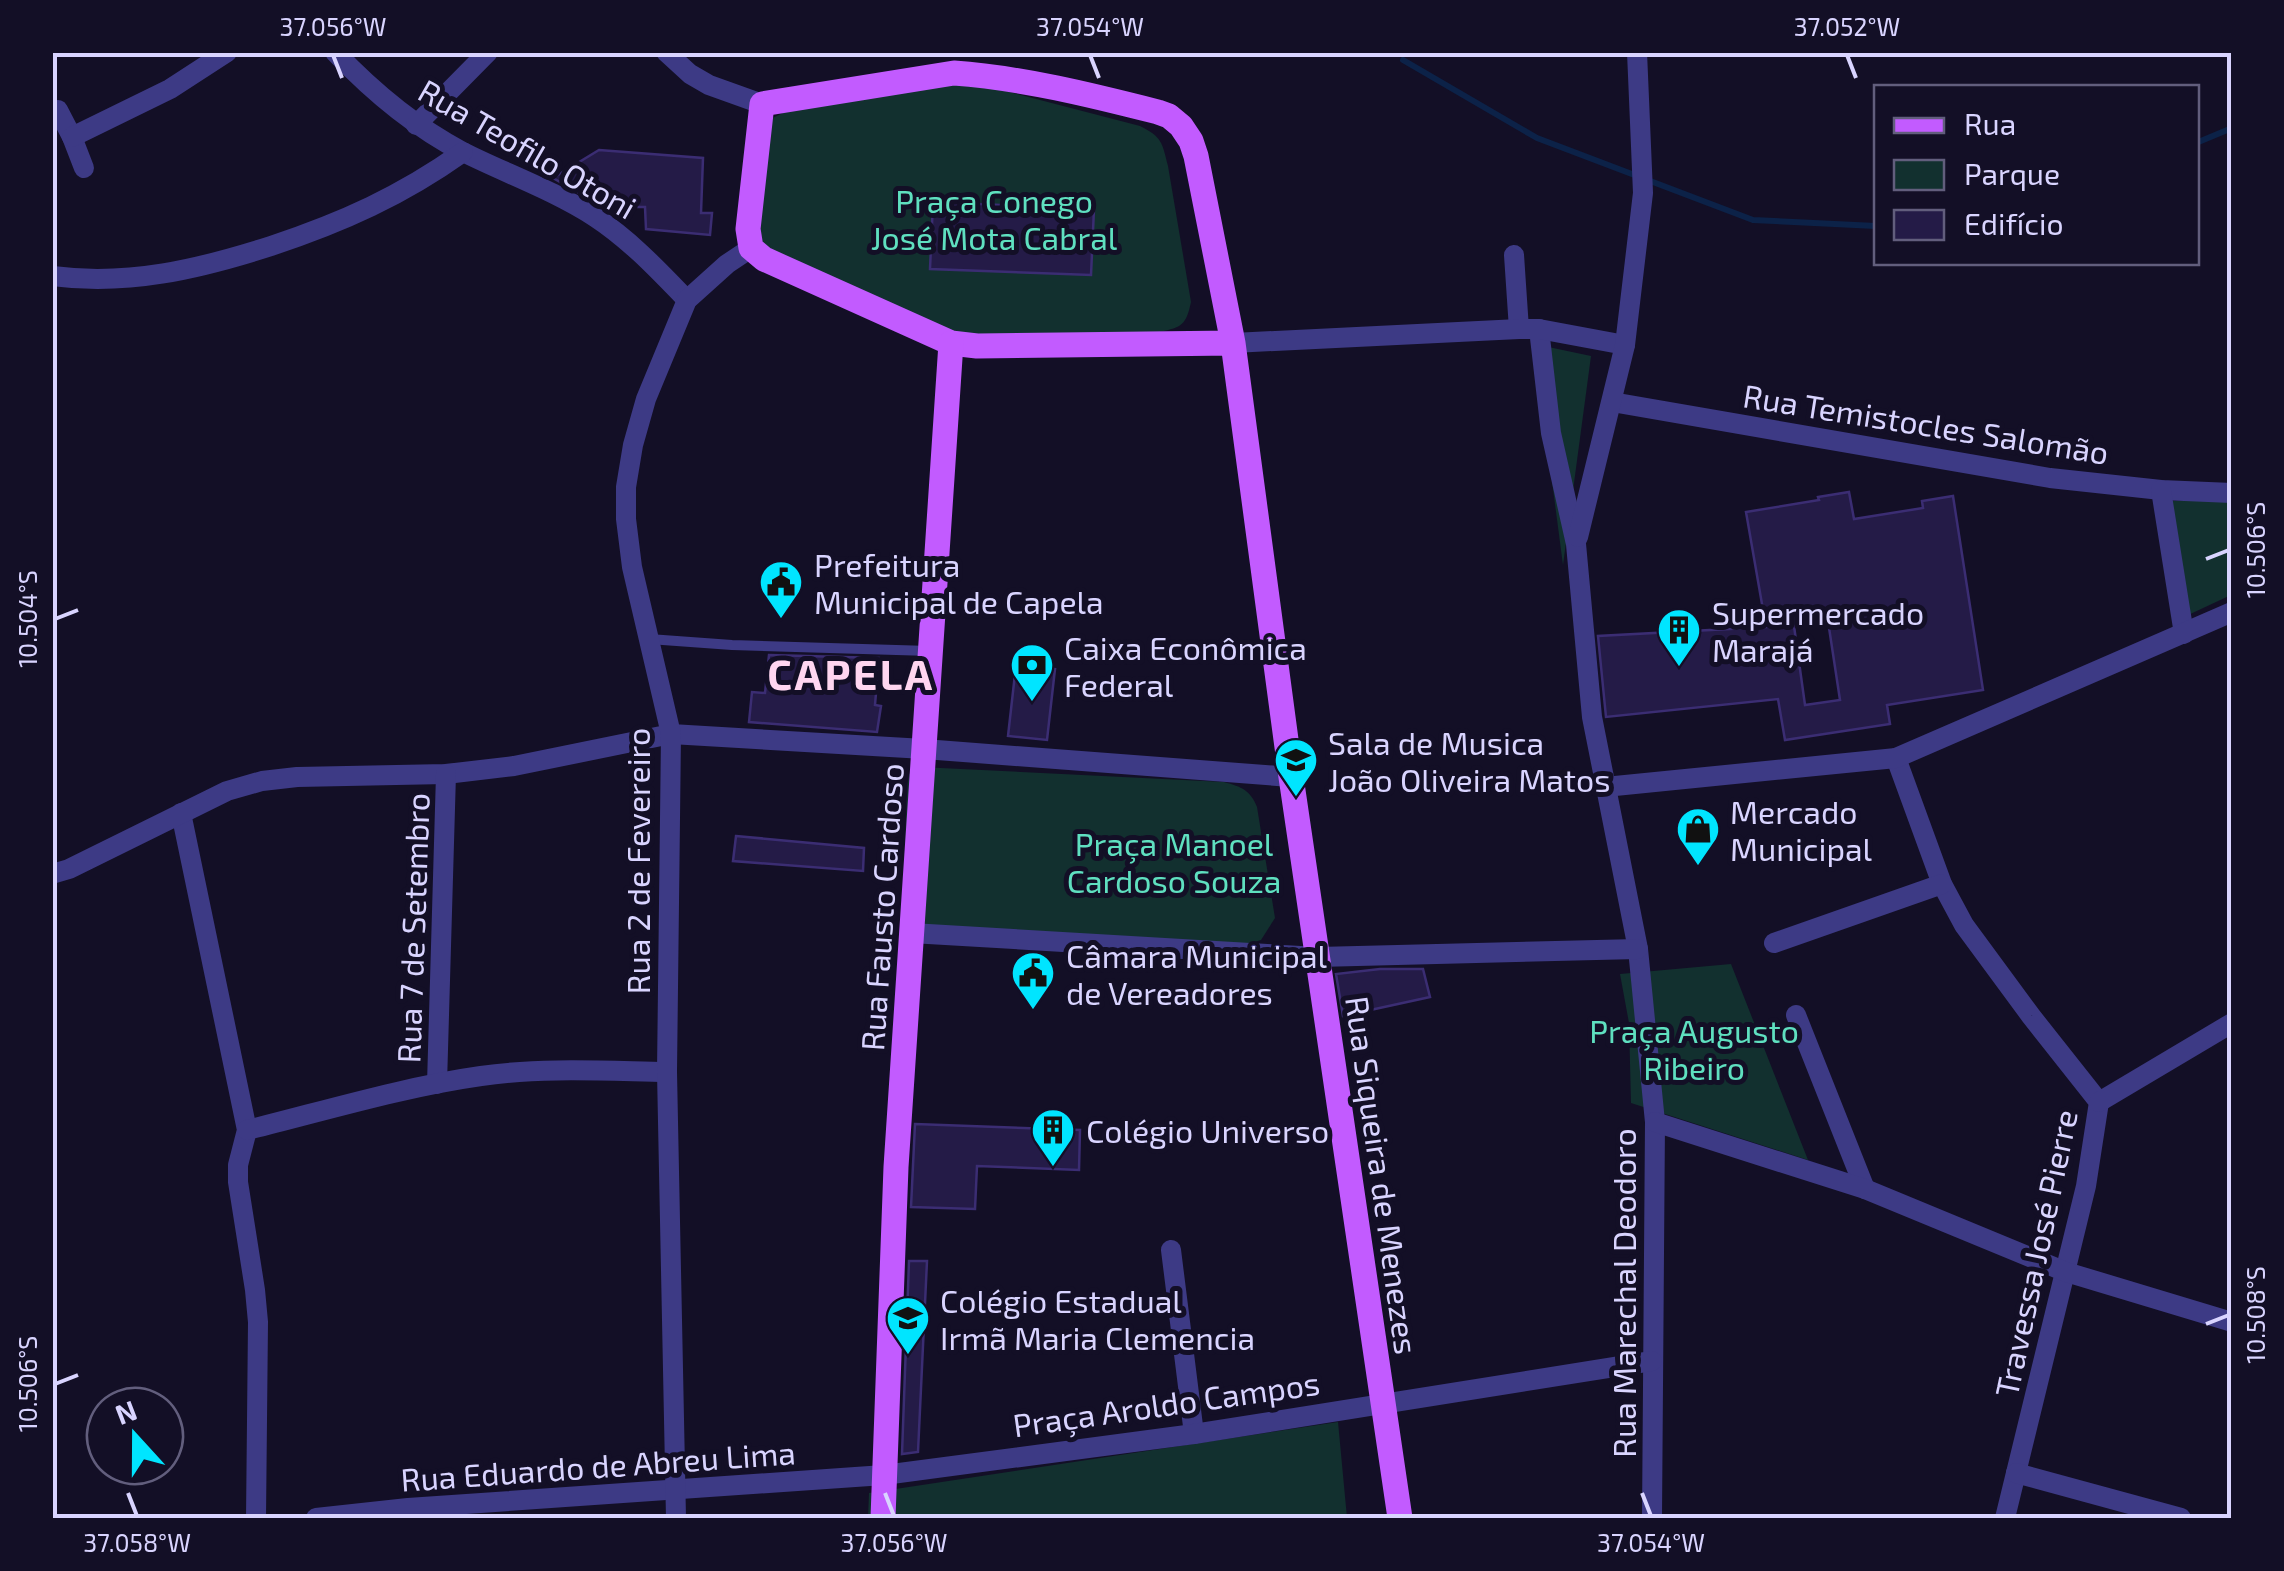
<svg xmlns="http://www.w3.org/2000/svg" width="2284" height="1571" font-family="'Exo 2',sans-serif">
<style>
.green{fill:#12302f}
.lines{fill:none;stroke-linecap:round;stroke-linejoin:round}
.stream{stroke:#0c2248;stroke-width:6}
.building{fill:#241b47;stroke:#3b2d73;stroke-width:2.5;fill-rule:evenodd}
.lane{stroke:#3d3a85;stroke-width:10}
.street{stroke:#3d3a85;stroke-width:20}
.primary{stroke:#c25bff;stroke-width:25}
.ticks{fill:none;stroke:#d9d4ff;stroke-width:4}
.labels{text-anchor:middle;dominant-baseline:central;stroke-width:10;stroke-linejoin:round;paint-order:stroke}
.street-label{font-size:32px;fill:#d9d4ff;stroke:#130f26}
.park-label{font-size:32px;fill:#5fe0c0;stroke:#130f26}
.poi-label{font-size:32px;fill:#d9d4ff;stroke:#130f26;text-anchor:start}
.district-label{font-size:42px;font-weight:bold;letter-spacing:2.5px;fill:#ffd6f0;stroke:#130f26}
.neatline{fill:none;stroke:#d9d4ff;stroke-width:4}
.ticks-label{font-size:25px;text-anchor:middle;fill:#d9d4ff}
</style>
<rect width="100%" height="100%" fill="#130f26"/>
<g class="green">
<path d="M942,83L990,87L1140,126C1162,137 1162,142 1168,166L1191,302C1186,325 1182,327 1160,332L952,347L753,242L762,123L785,112Z"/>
<path d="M1534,344L1591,356L1563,565Z"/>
<path d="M2166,501H2231V595L2186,616Z"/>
<path d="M920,767L1224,782C1242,787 1250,790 1257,807L1275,918L1261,940L1239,947L928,927L903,911L907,788L909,774Z"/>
<path d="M1731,964L1808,1160L1631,1103L1629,1023L1620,974Z"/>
<path d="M1338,1422L1347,1518H868L869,1493Z"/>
</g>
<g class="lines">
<g class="stream">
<path d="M1403,60L1537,138L1753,220L1876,226"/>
<path d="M2196,143L2232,128"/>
</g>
</g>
<g class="building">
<path d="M599,150L703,158L701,213H712L710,235L646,229L645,207H604L553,178Z"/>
<path d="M933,202L1094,209L1091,275L930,269Z"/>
<path d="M1849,492L1854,519L1923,508L1922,501L1953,496L1983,690L1887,705L1890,724L1785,740L1778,699L1606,717L1598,636L1766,627L1746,512L1819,500L1818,497ZM1828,621L1840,700L1805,705L1794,626Z"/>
<path d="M769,655L879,658L875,705L881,706L877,732L749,722L752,692L765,693Z"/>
<path d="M1016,665L1055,669L1047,740L1008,736Z"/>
<path d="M736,836L864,848L863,871L733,861Z"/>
<path d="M1380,969H1423L1430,997L1343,1016L1336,974Z"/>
<path d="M915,1124L1080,1130L1079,1170L977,1166L975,1209L911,1207Z"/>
<path d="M909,1261H927L918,1452L902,1454Z"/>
</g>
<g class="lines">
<path class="lane" d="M649,639L732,645L930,651"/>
<g class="street">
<path d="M335,52C372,91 415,127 463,152C507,174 553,190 595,217C630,240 658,270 687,300"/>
<path d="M666,52L690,74L709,85L762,104"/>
<path d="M58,110L72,137L84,168"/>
<path d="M416,125L488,52"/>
<path d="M72,137L170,89L227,52"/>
<path d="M1514,255L1519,329"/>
<path d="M52,276C129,286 199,269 271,246C343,222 401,196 463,152"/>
<path d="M1539,329L1551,433L1576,544L1592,717L1638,949L1655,1122L1652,1518"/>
<path d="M1233,343L1519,329H1539L1625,345"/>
<path d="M1612,402L2050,478L2161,490L2232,493"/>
<path d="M2161,490L2184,634"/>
<path d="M1578,537L1625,345L1643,193L1637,52"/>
<path d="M1896,758L1942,884L1964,925L2031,1016L2099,1102L2086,1186L2005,1518"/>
<path d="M1605,787L1896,758L2232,612"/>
<path d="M181,813L247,1130L238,1165V1182L255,1290L258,1322L256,1518"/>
<path d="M52,874L69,869L227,791L262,781L297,777L446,774L514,766L671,734L924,749L1291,777"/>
<path d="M911,933L1318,957L1638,949"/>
<path d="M1774,943L1942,884"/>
<path d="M1796,1015L1865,1189"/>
<path d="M437,1084L446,774"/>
<path d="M2099,1102L2232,1023"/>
<path d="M1655,1122L1865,1189L2066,1272L2232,1322"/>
<path d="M247,1130C324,1111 403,1087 481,1076C543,1067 606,1071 667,1072"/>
<path d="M1171,1250L1194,1434"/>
<path d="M2016,1473L2181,1518"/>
<path d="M316,1518L408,1508L884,1475L1194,1434L1652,1361"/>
<path d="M676,1518L667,1072L671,734L632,567L626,519V487L633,445L646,399L687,300L727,264L751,248"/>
</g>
<g class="primary">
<path d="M1233,343L977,346L951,343L764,259L751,248L748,229L762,104L954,73C1023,78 1091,95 1158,112L1169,116L1181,126L1191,141L1196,156L1233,343L1291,777L1400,1518"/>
<path d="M883,1518L896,1167L951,343"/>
</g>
</g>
<path class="ticks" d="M333,55L342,78M1090,55L1099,78M1847,55L1856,78M2206,559L2229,550M55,619L78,610M2206,1324L2229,1315M55,1384L78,1375M128,1493L137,1516M885,1493L894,1516M1642,1493L1651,1516"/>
<defs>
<g id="civic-pin" transform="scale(2.25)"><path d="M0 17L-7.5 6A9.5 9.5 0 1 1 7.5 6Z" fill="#00e5ff" stroke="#130f26"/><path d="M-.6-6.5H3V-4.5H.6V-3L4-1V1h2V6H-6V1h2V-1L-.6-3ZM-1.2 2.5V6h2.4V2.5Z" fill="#111"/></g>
<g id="building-pin" transform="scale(2.25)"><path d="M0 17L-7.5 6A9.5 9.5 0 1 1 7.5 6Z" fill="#00e5ff" stroke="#130f26"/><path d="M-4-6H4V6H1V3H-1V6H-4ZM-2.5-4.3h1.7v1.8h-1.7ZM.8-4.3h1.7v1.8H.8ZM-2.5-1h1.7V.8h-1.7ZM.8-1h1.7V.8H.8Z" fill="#111"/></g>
<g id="bank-pin" transform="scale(2.25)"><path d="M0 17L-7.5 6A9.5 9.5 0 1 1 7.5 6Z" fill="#00e5ff" stroke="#130f26"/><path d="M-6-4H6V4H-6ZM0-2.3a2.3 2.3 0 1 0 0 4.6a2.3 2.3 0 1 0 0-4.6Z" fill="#111"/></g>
<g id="school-pin" transform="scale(2.25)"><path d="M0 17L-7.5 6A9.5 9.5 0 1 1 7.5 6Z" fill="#00e5ff" stroke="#130f26"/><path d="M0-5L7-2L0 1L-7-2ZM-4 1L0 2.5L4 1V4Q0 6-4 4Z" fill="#111"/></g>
<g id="shop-pin" transform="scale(2.25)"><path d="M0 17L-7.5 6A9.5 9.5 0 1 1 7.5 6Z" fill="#00e5ff" stroke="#130f26"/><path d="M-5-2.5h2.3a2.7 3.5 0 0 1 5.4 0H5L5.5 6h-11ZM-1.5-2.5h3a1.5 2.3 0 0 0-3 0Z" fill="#111"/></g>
</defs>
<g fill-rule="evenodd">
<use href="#civic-pin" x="781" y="582"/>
<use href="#building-pin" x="1679" y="630"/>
<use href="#bank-pin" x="1032" y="665"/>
<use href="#school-pin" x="1296" y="760"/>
<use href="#shop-pin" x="1698" y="829"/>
<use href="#civic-pin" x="1033" y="973"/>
<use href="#building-pin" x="1053" y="1130"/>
<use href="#school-pin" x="908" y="1318"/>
</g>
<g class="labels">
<g class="street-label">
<text transform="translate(528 148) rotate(30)">Rua Teofilo Otoni</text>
<text transform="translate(1926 423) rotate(9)">Rua Temistocles Salomão</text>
<text transform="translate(637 861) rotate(-90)">Rua 2 de Fevereiro</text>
<text transform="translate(881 907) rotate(-86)">Rua Fausto Cardoso</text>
<text transform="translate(412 928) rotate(-88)">Rua 7 de Setembro</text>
<text transform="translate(1383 1175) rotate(82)">Rua Siqueira de Menezes</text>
<text transform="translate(2035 1253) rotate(-78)">Travessa José Pierre</text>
<text transform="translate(1623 1293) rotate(-90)">Rua Marechal Deodoro</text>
<text transform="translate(1166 1403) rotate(-8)">Praça Aroldo Campos</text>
<text transform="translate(598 1465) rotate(-4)">Rua Eduardo de Abreu Lima</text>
</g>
<g class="park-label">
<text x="994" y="200">Praça Conego<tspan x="994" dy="37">José Mota Cabral</tspan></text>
<text x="1174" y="843">Praça Manoel<tspan x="1174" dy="37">Cardoso Souza</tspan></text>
<text x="1694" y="1030">Praça Augusto<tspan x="1694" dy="37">Ribeiro</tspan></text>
</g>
<g class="poi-label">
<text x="814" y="564">Prefeitura<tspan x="814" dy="37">Municipal de Capela</tspan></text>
<text x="1712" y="612">Supermercado<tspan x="1712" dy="37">Marajá</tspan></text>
<text x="1064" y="647">Caixa Econômica<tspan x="1064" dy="37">Federal</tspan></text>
<text x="1328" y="742">Sala de Musica<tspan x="1328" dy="37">João Oliveira Matos</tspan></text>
<text x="1730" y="811">Mercado<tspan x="1730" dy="37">Municipal</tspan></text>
<text x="1066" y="955">Câmara Municipal<tspan x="1066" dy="37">de Vereadores</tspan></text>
<text x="1086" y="1130">Colégio Universo</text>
<text x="940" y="1300">Colégio Estadual<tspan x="940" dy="37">Irmã Maria Clemencia</tspan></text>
</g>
<g class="district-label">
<text x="851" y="673">CAPELA</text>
</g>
</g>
<rect width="2284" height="1571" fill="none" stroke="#130f26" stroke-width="110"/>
<rect x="1874" y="85" width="325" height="180" fill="#130f26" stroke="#625e7d" stroke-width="2.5"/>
<rect x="1894" y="118" width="50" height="15" fill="#c25bff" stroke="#625e7d" stroke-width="2.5"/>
<text x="1964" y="135" font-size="30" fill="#d9d4ff">Rua</text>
<rect x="1894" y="160" width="50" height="30" fill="#12302f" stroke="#625e7d" stroke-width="2.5"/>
<text x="1964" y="185" font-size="30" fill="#d9d4ff">Parque</text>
<rect x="1894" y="210" width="50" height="30" fill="#241b47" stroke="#625e7d" stroke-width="2.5"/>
<text x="1964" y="235" font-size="30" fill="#d9d4ff">Edifício</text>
<g transform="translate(135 1436) rotate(339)"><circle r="48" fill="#130f26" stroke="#625e7d" stroke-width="2.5"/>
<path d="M0-8L18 38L0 25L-18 38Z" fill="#00e5ff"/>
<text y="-15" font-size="28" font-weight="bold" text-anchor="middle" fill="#d9d4ff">N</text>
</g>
<rect x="55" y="55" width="2174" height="1461" class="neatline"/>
<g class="ticks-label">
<text x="333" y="36">37.056°W</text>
<text x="1090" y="36">37.054°W</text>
<text x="1847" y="36">37.052°W</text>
<text transform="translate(2256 550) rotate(-90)" y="9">10.506°S</text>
<text transform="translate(28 619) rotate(-90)" y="9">10.504°S</text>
<text transform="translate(2256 1315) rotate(-90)" y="9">10.508°S</text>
<text transform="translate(28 1384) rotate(-90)" y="9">10.506°S</text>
<text x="137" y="1552">37.058°W</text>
<text x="894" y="1552">37.056°W</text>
<text x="1651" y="1552">37.054°W</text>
</g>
</svg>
